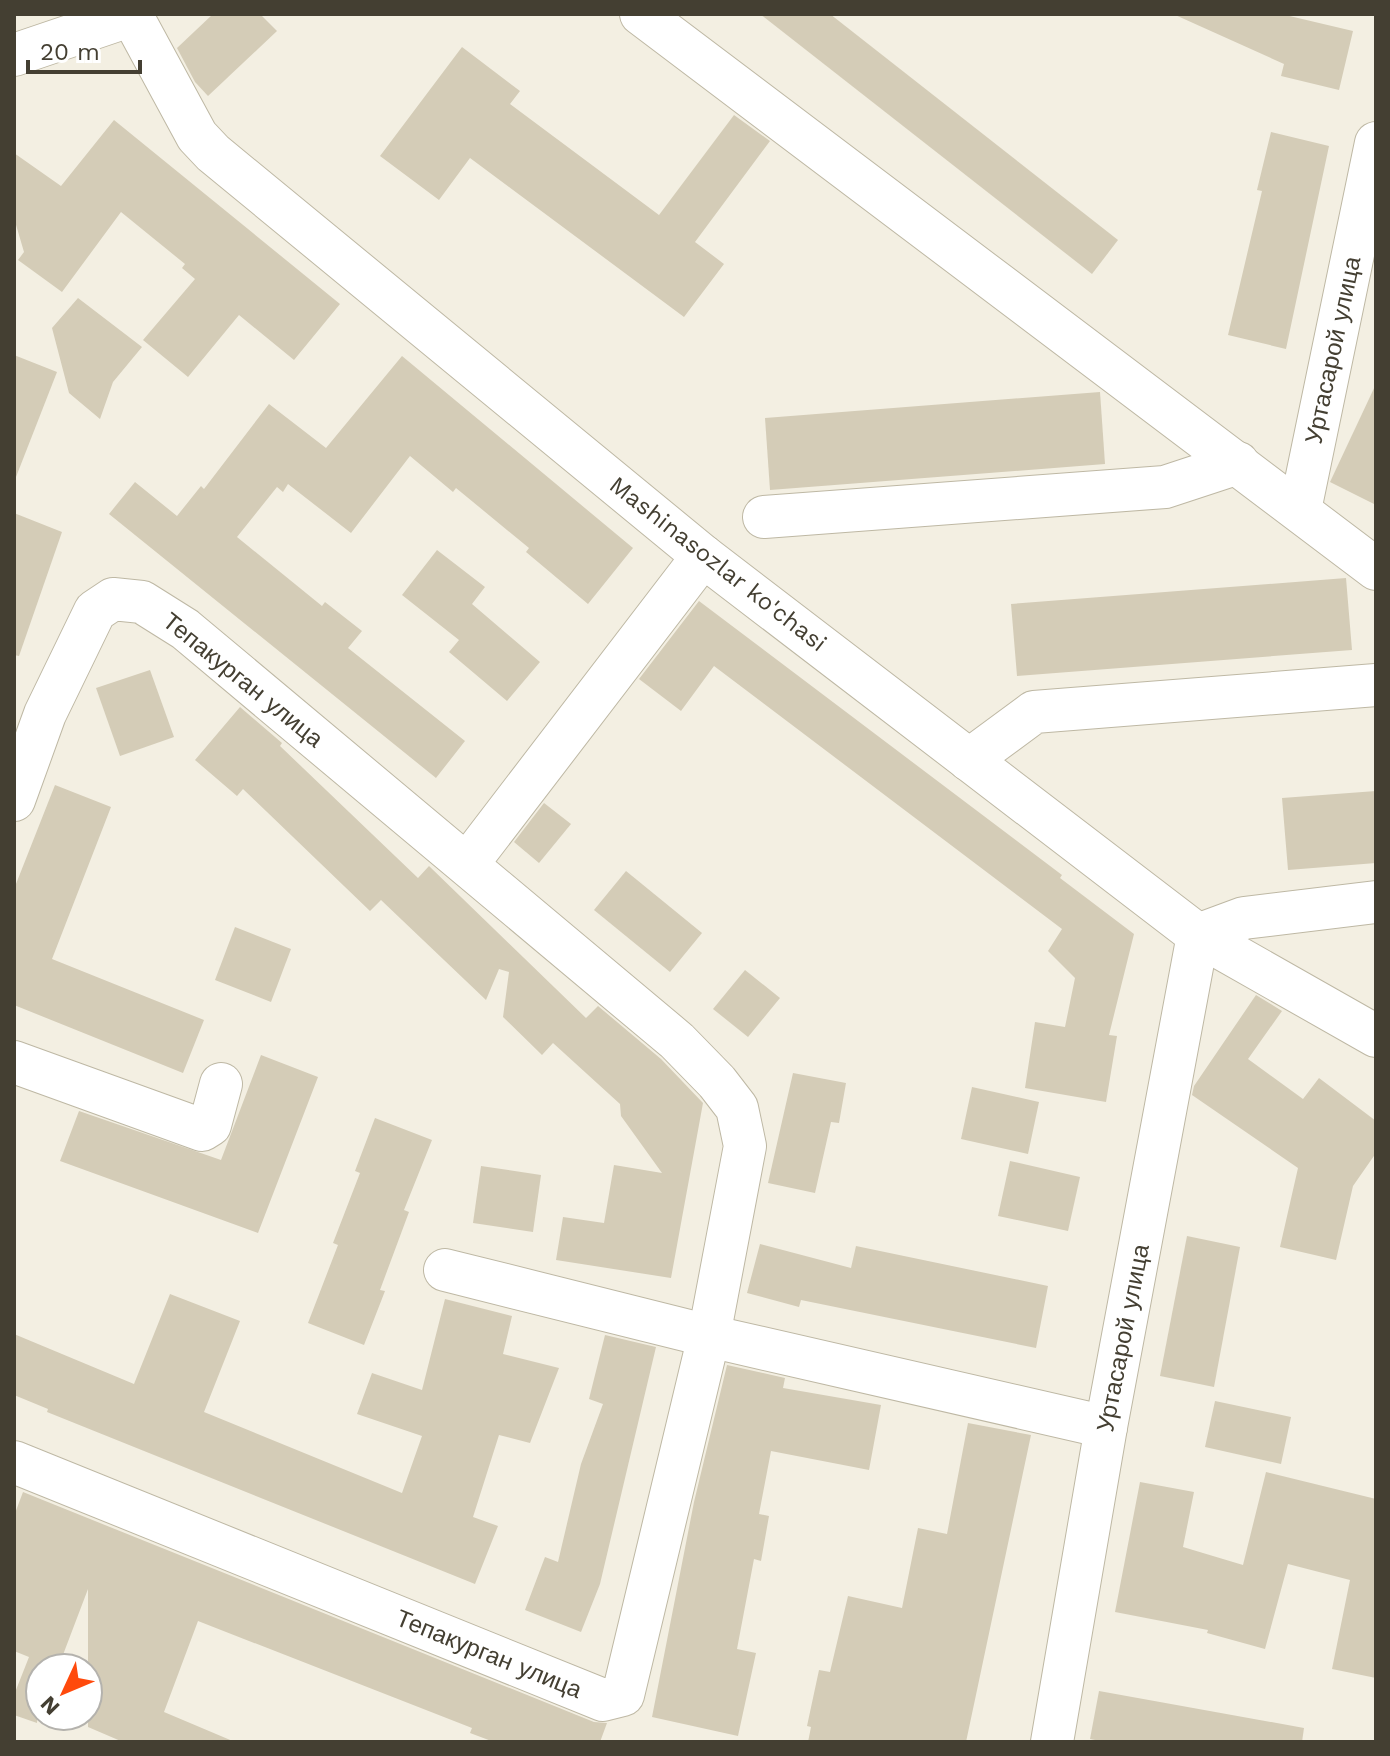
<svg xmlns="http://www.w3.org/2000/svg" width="1390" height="1756" font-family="'Work Sans',sans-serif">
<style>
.building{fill:#d4ccb7}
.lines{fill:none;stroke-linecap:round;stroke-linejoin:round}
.minor-casing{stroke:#beb8a4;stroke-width:44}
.minor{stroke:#fff;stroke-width:42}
.labels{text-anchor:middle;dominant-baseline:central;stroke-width:6;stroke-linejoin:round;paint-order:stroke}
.street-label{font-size:24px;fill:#443f32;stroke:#fff}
</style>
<rect width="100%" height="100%" fill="#f3efe2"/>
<g class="building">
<path d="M213,14H260L277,31L208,96L195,82L177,48Z"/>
<path d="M760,14H830L1118,240L1092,274Z"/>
<path d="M1173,14H1281L1353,31L1339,90L1281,76L1284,64Z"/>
<path d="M462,47L520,91L510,104L659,215L734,115L770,141L695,242L724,264L684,317L470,158L439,200L380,156Z"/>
<path d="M114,120L340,304L294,360L239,315L188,377L143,340L195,279L182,268L185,264L121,212L62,292L18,260L24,252L14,218V153L61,186Z"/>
<path d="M1271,132L1329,146L1286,349L1228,335L1262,191L1257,190Z"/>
<path d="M78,298L142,347L113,382L100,419L69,393L52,328Z"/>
<path d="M14,355L57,372L16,477H14Z"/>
<path d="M402,356L633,548L588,604L526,552L529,548L456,488L453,492L410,456L351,533L288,484L283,492L277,487L237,537L322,606L325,602L362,631L348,648L465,741L436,778L109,514L135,482L177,516L201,486L204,489L269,404L326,448Z"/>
<path d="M1376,384V505L1330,482Z"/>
<path d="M1100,392L1105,464L770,490L765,418Z"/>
<path d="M14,513L62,532L19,656L14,655Z"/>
<path d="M437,550L485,587L472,604L540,662L507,701L449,652L459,640L402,595Z"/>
<path d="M1346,578L1352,650L1017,676L1011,604Z"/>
<path d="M699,601L1062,875L1060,878L1134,934L1109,1035L1117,1036L1106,1102L1025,1088L1035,1022L1065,1027L1075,978L1048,951L1062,929L714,666L681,711L639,679Z"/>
<path d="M150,670L174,737L120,756L96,688Z"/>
<path d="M240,707L282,743L280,746L418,878L429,866L586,1018L598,1006L661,1059L703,1103L671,1278L556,1260L563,1217L604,1223L614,1165L662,1173L621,1116L620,1104L553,1043L542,1055L503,1017L509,972L499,969L486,1000L381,900L370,911L243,789L237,796L195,760Z"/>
<path d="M55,785L111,807L52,959L204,1020L183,1073L14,1005V889Z"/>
<path d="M1376,791V863L1288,870L1282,798Z"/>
<path d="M544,803L571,824L539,863L514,842Z"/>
<path d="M626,871L702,933L670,972L594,910Z"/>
<path d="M235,927L291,949L271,1002L215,980Z"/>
<path d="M745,970L780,998L748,1037L713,1009Z"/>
<path d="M1256,995L1282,1011L1248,1059L1303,1099L1319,1078L1376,1121V1153L1353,1186L1336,1260L1280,1247L1298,1168L1192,1095L1194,1086Z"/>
<path d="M261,1055L318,1077L258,1233L60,1161L79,1111L221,1160Z"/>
<path d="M793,1073L846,1083L839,1123L831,1122L815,1193L768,1183Z"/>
<path d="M972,1087L1039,1102L1028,1154L961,1139Z"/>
<path d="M375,1118L432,1140L404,1210L409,1212L380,1290L385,1291L364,1345L308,1323L338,1245L333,1243L360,1173L355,1171Z"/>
<path d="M1010,1161L1080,1177L1068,1231L998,1216Z"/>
<path d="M481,1166L541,1175L533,1232L473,1223Z"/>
<path d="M1187,1236L1240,1247L1214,1387L1160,1376Z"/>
<path d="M760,1244L851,1268L856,1246L1048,1286L1036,1348L801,1300L799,1307L747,1293Z"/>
<path d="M170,1294L240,1321L204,1412L402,1493L422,1436L357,1414L372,1373L422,1390L445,1299L512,1316L503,1354L559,1368L530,1443L499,1435L473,1517L498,1526L475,1584L47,1412L48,1409L14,1395V1334L134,1384Z"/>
<path d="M605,1335L656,1347L600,1584L581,1632L525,1610L545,1557L558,1562L581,1464L603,1404L589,1399Z"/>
<path d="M727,1365L785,1378L783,1388L881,1405L869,1470L771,1451L759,1514L769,1516L761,1561L754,1559L737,1649L756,1653L738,1736L652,1717L694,1502Z"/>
<path d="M1215,1401L1291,1417L1281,1464L1205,1447Z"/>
<path d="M968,1423L1031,1435L966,1742H808L811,1727L807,1726L819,1670L830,1672L848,1596L902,1608L918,1528L947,1534Z"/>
<path d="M1266,1472L1376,1499V1678L1332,1669L1350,1580L1288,1564L1265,1649L1207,1633L1208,1630L1115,1612L1140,1482L1194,1492L1183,1547L1243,1565Z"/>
<path d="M23,1492L594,1722L607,1723L600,1742H494L470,1733L472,1728L198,1621L164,1712L235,1742H123L88,1727V1589L58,1668H40L37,1723L14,1715V1695L29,1657L14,1651V1516Z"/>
<path d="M1099,1691L1304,1728L1302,1742H1105L1090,1739Z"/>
</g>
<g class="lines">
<g class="minor-casing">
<g id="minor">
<path d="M641,14L1376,569"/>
<path d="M132,16L197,136L213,153L703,556L1198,935L1376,1036"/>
<path d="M14,55L135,14"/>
<path d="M1300,510L1376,143"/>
<path d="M764,517L1165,487L1238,463"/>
<path d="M969,760L1034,712L1376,685"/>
<path d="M14,800L45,714L95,611L113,599L142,602L185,629L677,1041L717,1082L737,1108L745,1146L709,1336L623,1695L603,1700L14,1462"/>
<path d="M468,863L703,556"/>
<path d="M14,1062L202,1130L210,1125L221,1084"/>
<path d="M445,1270L709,1336L1106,1427"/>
<path d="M1052,1742L1106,1427L1198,935L1244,918L1376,902"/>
</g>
</g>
<use href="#minor" class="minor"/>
</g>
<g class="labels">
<g class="street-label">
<text transform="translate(1333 350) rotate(-78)">Уртасарой улица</text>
<text transform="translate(718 564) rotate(38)">Mashinasozlar ko'chasi</text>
<text transform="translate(243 680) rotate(39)">Тепакурган улица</text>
<text transform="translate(1123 1338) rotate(-79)">Уртасарой улица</text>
<text transform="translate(489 1654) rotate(22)">Тепакурган улица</text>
</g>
</g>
<rect width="1390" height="1756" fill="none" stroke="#443f32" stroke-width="32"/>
<g transform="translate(64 1692) rotate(226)"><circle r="38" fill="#ffffff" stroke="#b4b2ad" stroke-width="2"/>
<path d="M0-6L14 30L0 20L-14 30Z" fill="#ff4a0c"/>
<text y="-12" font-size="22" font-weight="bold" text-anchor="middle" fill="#443f32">N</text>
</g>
<path d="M28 60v12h112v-12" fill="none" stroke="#443f32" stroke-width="4"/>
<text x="40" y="60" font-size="24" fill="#443f32" stroke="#ffffff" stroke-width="6" paint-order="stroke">20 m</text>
</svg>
